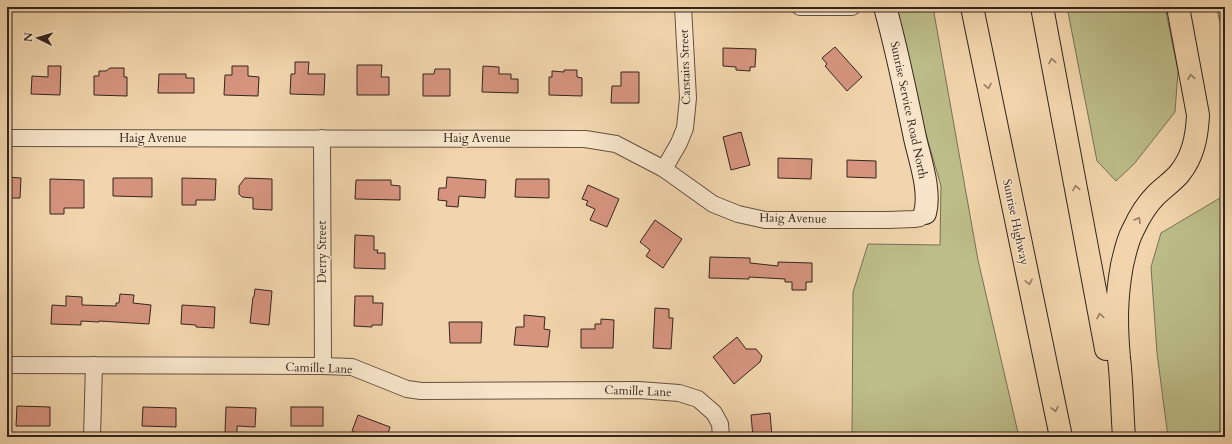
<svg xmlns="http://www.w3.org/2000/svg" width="1232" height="444" font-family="Cardo,serif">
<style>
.green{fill:#bcbd89;stroke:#787154}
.building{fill:#d6947f;stroke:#33251f}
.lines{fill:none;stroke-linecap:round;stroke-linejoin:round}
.street-casing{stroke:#635142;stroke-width:18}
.secondary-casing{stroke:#33251f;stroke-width:24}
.highway-casing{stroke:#33251f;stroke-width:24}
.street{stroke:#f7e4c9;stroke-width:16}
.secondary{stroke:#f7e4c9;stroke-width:22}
.highway{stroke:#f2d5ac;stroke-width:22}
.oneway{stroke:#927d66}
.labels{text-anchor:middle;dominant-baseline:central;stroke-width:3;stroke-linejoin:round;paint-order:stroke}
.street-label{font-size:12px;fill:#33251f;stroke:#f7e4c9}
</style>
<rect width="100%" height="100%" fill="#f2d5ac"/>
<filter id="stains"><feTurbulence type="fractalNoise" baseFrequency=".005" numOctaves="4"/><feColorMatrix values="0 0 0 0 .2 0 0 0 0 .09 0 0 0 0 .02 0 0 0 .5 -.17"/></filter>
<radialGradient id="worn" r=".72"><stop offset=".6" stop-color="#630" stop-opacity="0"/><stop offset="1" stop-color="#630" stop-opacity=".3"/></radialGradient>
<g class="green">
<path d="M889,7H932L934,13L978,260L1019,437H852L853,292L868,244L940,245L941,186Z"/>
<path d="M1067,7H1165L1178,71L1175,112L1134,164L1116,181L1097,161Z"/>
<path d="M1216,7H1225V40Z"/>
<path d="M1225,195V437H1168L1157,353L1151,267L1161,233Z"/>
</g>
<g class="building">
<path d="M835,47L862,77L847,91L825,66L827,64L822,58Z"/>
<path d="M723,48L756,49L755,67H750V71L736,70V67L723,66Z"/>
<path d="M295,62H309L308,74H325L324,95L290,94L291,74H295Z"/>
<path d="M357,65H382L381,77H389V95H357Z"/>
<path d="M48,66H61L60,95L31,94L32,76L48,77Z"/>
<path d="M232,66H248V76L259,77L258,96L224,95L225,75H232Z"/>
<path d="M483,66L499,67V74H511V79H518V93L482,92Z"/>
<path d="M110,68H124V77H127V96L94,95V76H99V71H106Z"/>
<path d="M435,69H450V96H423V74H434Z"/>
<path d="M564,70H577V77L582,78V96L549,95V77H552V71L564,72Z"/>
<path d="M621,72H639V103H611L612,86H621Z"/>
<path d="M159,74H186V78H194V93H158Z"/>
<path d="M741,132L750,165L731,170L723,137Z"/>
<path d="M778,158L812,159L811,179L778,178Z"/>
<path d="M847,160L876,161V178L847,177Z"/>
<path d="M7,177L21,178L20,198H7Z"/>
<path d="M447,177L486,180L485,198L459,196L458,207L446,206L447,201L438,200L439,188H446Z"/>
<path d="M113,178H152V197L113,196Z"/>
<path d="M182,178L216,179L215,200H196V205H182Z"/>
<path d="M245,178L272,179V210L253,209V198L242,197L239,194V186Z"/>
<path d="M50,179L84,180V208H64V214H50Z"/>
<path d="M516,179H549V198L515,197Z"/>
<path d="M356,180H391V185L400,186V200L355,199Z"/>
<path d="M588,185L619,199L607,227L590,220L595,209L586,205L588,201L582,199Z"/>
<path d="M655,220L682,239L663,268L646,256L650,250L640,242Z"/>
<path d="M355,235L374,236V250H378L377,253H385V269L354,268Z"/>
<path d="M710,257L750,258V263L778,266V262L812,263V282H806V290H792V282H785V279L749,277V279L709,278Z"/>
<path d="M255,289L272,291L269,325L250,323L253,297H254Z"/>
<path d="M120,294L134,295L133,303L151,305L149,324L99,321V322L81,321V325L51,324L52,305L66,306V296L82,297V305L116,306V303H119Z"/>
<path d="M355,296H373V303H383L382,325H372V327L354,326Z"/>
<path d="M182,305L215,307L214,328L196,327V325L181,324Z"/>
<path d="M655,308L669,309V318H673L671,349L653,348Z"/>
<path d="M524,315L545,317L544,329L550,330L548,347L514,345L516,327H524Z"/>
<path d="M601,319L614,320L613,348H581V329H595V324H601Z"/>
<path d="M449,322H482L481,343H450Z"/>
<path d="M737,337L746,349H756L762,356L760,362L734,384L713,357Z"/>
<path d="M17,406L50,407V426H16Z"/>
<path d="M143,407L176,408V427L142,426Z"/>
<path d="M226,407L256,408L255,427L237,426V433H225Z"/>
<rect x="291" y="407" width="32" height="19"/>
<path d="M770,413L772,437H753L751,415Z"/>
<path d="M358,415L390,427L387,437H359L360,434L352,431Z"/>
</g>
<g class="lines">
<g class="street-casing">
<g id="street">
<path d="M800,7H852"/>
<path d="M7,138L585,139L616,144L664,169L713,204L738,214L765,220H888L914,219L920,218L925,213"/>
<path d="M322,138L323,366"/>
<path d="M664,169L679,143L685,128L688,98L683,7"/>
<path d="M7,365L323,366L352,367L407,389L421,391L639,390L679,393L698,399L714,413L720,424L721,437"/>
<path d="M92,437L94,365"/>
</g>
</g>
<g class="secondary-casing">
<path id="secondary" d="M885,7C897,50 906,94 915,138C920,160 931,191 925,213"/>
</g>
<g class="highway-casing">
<g id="highway">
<path d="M972,7L1061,437"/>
<path d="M1042,7L1106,349"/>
<path d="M1124,437C1122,411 1122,384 1119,358C1116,325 1116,298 1122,265C1125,253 1127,241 1133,230C1139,217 1146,205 1156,195C1163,188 1172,182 1179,174C1193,157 1197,137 1198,115L1178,7"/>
</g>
</g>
<use href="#street" class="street"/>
<use href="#secondary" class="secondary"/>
<use href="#highway" class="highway"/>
</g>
<defs><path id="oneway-chevron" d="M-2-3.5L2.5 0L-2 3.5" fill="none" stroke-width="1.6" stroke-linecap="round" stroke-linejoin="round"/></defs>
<g class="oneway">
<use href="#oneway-chevron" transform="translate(1052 61) rotate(-101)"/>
<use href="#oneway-chevron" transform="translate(1191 77) rotate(-100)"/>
<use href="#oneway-chevron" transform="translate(988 86) rotate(78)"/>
<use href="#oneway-chevron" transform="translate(1076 188) rotate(-101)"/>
<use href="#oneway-chevron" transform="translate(1138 220) rotate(-60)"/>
<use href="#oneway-chevron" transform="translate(1029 282) rotate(78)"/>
<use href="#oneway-chevron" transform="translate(1100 316) rotate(-101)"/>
<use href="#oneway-chevron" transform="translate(1055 409) rotate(78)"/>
</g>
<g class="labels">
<g class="street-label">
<text transform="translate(685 67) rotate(-92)">Carstairs Street</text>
<text transform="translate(909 110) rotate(78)">Sunrise Service Road North</text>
<text x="153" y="138">Haig Avenue</text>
<text x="477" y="138">Haig Avenue</text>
<text transform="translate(793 218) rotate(1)">Haig Avenue</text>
<text transform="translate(1016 222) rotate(78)">Sunrise Highway</text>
<text transform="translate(322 252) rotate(-90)">Derry Street</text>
<text transform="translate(319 368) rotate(2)">Camille Lane</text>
<text transform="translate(638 391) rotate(2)">Camille Lane</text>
</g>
</g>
<rect width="1232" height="444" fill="none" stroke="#f2d5ac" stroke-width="24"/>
<rect x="8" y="8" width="1216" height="428" fill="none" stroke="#33251f" stroke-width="2"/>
<rect x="12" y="12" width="1208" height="420" fill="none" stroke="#33251f"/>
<g transform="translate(38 38) rotate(275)" stroke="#f7e4c9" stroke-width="3" paint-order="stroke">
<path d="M0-3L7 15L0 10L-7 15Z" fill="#33251f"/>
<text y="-6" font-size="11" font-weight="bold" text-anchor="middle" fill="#33251f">N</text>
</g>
<rect width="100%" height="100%" filter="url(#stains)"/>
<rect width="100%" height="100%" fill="url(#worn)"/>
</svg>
